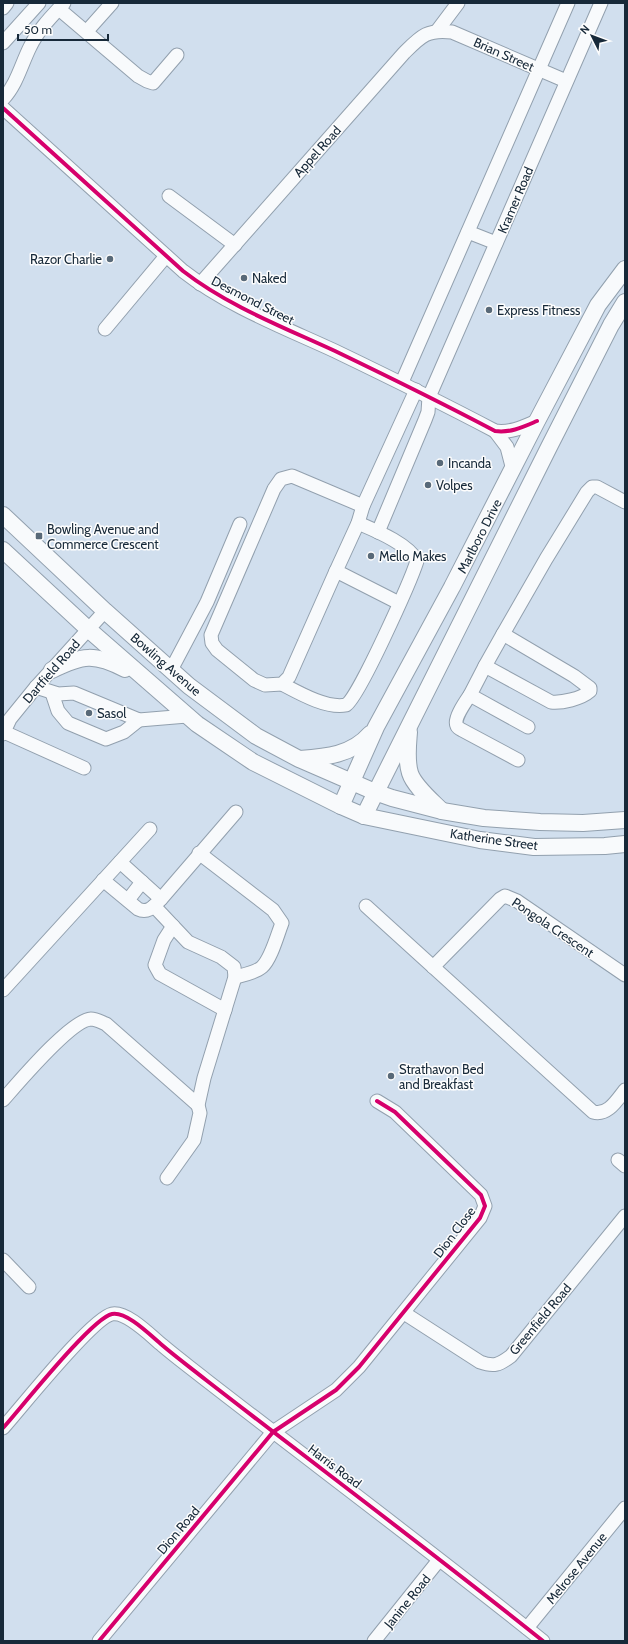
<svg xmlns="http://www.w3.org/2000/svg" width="628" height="1644" font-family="Cabin,sans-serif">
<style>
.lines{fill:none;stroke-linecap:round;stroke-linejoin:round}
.minor-casing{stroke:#92a0ae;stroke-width:15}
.major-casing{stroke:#92a0ae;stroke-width:18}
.minor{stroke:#f8fafc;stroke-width:13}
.major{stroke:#f8fafc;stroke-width:16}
.cycleway-casing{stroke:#fdfdfd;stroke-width:6}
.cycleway{stroke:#d6006c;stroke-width:4}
.poi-dot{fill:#586978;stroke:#fdfdfd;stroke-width:1.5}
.labels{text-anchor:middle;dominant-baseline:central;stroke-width:3;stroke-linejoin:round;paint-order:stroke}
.street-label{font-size:13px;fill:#172939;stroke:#fdfdfd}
.poi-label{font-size:13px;fill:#172939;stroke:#fdfdfd;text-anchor:start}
</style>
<rect width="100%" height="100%" fill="#d1dfee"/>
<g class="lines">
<g class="minor-casing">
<g id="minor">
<path d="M3,8L7,3"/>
<path d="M59,9L138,76L147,81L153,83L177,55"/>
<path d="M87,31L112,3"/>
<path d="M437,31L458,3"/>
<path d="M3,43L39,3"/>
<path d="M3,99C17,84 21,65 30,47C38,30 51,17 64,3"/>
<path d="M3,108L183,271C228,306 283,327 335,351C389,377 442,403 495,431C511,433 523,427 537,421"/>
<path d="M169,196L235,245"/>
<path d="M468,232L496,243"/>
<path d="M200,284L404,53C421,36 427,29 452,32L566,81"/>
<path d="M105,329L166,256"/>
<path d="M402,382L568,3"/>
<path d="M495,431L507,447L513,470"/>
<path d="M378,532L425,420L428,412L429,397L601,3"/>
<path d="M336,571L289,677L282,684L265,685L254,680L217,650L212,643L211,635L274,489L281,479L292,476L363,506"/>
<path d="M399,603L336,571L358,523L363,506L416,390"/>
<path d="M485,666L503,634"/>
<path d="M171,670L207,602L240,524"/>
<path d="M282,684C299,693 327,709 346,705C359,697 411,580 417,561C409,544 374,530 358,523"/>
<path d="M36,687L58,694L74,693L139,720L187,716"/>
<path d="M52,693L58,711L68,723L106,739L124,732L139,720"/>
<path d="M470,695C466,701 453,719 457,726C458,728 460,729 462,730L518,760"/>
<path d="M528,727L470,695L485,666L551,702C562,703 581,699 590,691V688L574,676L503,634L546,559L587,492L592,487H597L625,502"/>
<path d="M4,732L84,768"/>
<path d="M3,734L10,719L36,687L105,611"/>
<path d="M199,853L273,910L282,923C277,936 271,959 262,967C255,973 243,975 235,977"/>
<path d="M120,862L161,899"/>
<path d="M103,880L138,909C148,914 154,906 161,899L236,812"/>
<path d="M128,900L142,882"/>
<path d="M154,906L188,942L221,957L234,967L235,977L204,1078L198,1105L200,1113L194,1140L167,1178"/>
<path d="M366,906L593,1112C608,1116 617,1100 625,1090"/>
<path d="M173,926L164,940L155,965L160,974L225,1010"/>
<path d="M433,967L500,899L505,896L517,901L625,975"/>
<path d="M3,990L150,829"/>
<path d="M3,1100C18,1083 71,1020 91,1019C96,1019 101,1022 106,1024L198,1105"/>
<path d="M618,1160L625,1166"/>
<path d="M3,1260L29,1287"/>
<path d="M404,1313L480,1362C494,1367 499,1365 511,1356L625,1216"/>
<path d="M3,1428C21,1408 92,1318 112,1314C127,1311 151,1336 162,1345C176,1357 191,1368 206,1380C318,1467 432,1552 543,1641"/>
<path d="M527,1628L625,1508"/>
<path d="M99,1641L273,1432L336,1390L359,1367L480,1218L485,1206L481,1195L395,1112L377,1101"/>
<path d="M374,1641L439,1560"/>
</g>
</g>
<g class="major-casing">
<g id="major">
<path d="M3,515L105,611L189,686L256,736L299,759L375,792L392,798L442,811L484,818L540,822L583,823L625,820"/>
<path d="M3,550L88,629L197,724L253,762L341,806L364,816L480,840L534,847L605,846L625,844"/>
<path d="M52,670C83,655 94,653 125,669"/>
<path d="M409,732C408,745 406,760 410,773C414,786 432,801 442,811"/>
<path d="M300,759C326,757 352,755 370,734"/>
<path d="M341,806L376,727L452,587L537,421L598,305L625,269"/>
<path d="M364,816L549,447L611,325L625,302"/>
</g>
</g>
<use href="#minor" class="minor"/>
<use href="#major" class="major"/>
<g class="cycleway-casing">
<g id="cycleway">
<path d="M3,108L183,271C228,306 283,327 335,351C389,377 442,403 495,431C511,433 523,427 537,421"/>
<path d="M3,1428C21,1408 92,1318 112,1314C127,1311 151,1336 162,1345C176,1357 191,1368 206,1380C318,1467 432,1552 543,1641"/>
<path d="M99,1641L273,1432L336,1390L359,1367L480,1218L485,1206L481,1195L395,1112L377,1101"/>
</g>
</g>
<use href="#cycleway" class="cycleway"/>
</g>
<g class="poi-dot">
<circle cx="110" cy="259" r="4"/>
<circle cx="244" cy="278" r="4"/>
<circle cx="489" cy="310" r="4"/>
<circle cx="440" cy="463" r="4"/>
<circle cx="428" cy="485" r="4"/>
<rect x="35" y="532" width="8" height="8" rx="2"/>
<circle cx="371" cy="556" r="4"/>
<circle cx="89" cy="713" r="4"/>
<circle cx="391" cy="1076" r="4"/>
</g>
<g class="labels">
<g class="street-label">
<text transform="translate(504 54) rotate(24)">Brian Street</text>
<text transform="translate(317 151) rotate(-48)">Appel Road</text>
<text transform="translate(515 200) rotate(-67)">Kramer Road</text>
<text transform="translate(253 300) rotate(27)">Desmond Street</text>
<text transform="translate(479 536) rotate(-63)">Marlboro Drive</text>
<text transform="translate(166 664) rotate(41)">Bowling Avenue</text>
<text transform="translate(51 671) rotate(-49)">Dartfield Road</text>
<text transform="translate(494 839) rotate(8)">Katherine Street</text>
<text transform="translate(553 927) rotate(34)">Pongola Crescent</text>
<text transform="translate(454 1232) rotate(-53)">Dion Close</text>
<text transform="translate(540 1319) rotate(-50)">Greenfield Road</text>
<text transform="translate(335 1466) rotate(37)">Harris Road</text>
<text transform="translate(178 1530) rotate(-50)">Dion Road</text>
<text transform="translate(576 1568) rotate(-51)">Melrose Avenue</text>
<text transform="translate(407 1601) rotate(-51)">Janine Road</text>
</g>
<g class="poi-label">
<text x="102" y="259" text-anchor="end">Razor Charlie</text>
<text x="252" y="278">Naked</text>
<text x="497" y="310">Express Fitness</text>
<text x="448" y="463">Incanda</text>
<text x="436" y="485">Volpes</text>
<text x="47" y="529">Bowling Avenue and<tspan x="47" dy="15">Commerce Crescent</tspan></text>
<text x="379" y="556">Mello Makes</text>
<text x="97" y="713">Sasol</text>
<text x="399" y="1069">Strathavon Bed<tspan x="399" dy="15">and Breakfast</tspan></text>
</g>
</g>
<rect width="628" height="1644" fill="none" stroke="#172939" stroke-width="8"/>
<g transform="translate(592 36) rotate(312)" stroke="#fdfdfd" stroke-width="3" paint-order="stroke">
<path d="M0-3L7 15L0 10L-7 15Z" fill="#172939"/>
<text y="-6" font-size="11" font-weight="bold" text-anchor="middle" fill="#172939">N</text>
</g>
<path d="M18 34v6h90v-6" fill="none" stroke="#172939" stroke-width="2"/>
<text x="24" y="34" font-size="12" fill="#172939" stroke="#fdfdfd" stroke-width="3" paint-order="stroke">50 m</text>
</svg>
